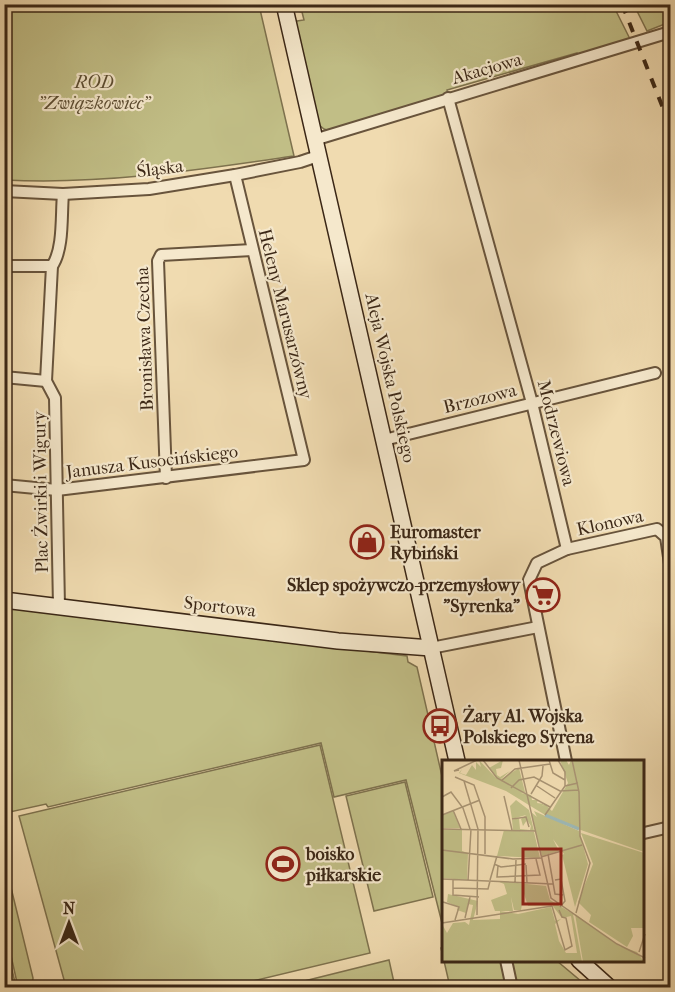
<svg xmlns="http://www.w3.org/2000/svg" width="675" height="992" font-family="'IM FELL French Canon',serif">
<style>
.green{fill:#c1be86;stroke:#7e724e;stroke-width:1.5}
.lines{fill:none;stroke-linecap:round;stroke-linejoin:round}
.street-casing{stroke:#68543c;stroke-width:14}
.secondary-casing{stroke:#3b2716;stroke-width:18}
.street{stroke:#f5e8cc;stroke-width:10}
.secondary{stroke:#f5e8cc;stroke-width:15}
.rail{stroke:#3b2716;stroke-width:4;stroke-dasharray:10 10;stroke-linecap:butt}
.labels{text-anchor:middle;dominant-baseline:central;stroke-width:4.5;stroke-linejoin:round;paint-order:stroke}
.street-label{font-size:18px;fill:#3b2716;stroke:#f5e8cc}
.park-label{font-size:18px;font-style:italic;fill:#5c4d32;stroke:#f5e8cc}
.poi-label{font-size:18px;font-weight:bold;fill:#3b2716;stroke:#f5e8cc;text-anchor:start}
.inset-river{fill:none;stroke:#9eb9b6;stroke-width:3}
.inset-road{fill:none;stroke:#a89372;stroke-width:1.5}
.view{fill:#8f2418;fill-opacity:0.15;stroke:#8f2418;stroke-width:3}
.inset-edge{fill:none;stroke:#3b2716;stroke-width:3}
</style>
<rect width="100%" height="100%" fill="#f0dbb0"/>
<filter id="stains"><feTurbulence type="fractalNoise" baseFrequency=".00333" numOctaves="4"/><feColorMatrix values="0 0 0 0 .2 0 0 0 0 .09 0 0 0 0 .02 0 0 0 .5 -.17"/></filter>
<radialGradient id="worn" r=".72"><stop offset=".6" stop-color="#630" stop-opacity="0"/><stop offset="1" stop-color="#630" stop-opacity=".3"/></radialGradient>
<g class="green">
<path d="M4,5H259L294,156C198,170 102,185 5,180Z"/>
<path d="M291,5H613L630,39L578,56L577,53L447,90L448,94L330,131L324,129L318,124L294,26L297,21L304,20L302,12L293,10Z"/>
<path d="M634,5H670V22L647,31Z"/>
<path d="M4,606L407,656L408,662L417,667L444,785V931L406,780L334,797L321,743L48,807L46,804L10,812L4,801Z"/>
<path d="M320,745L370,953L228,987H66L19,816Z"/>
<path d="M405,782L433,897L374,911L346,796Z"/>
<path d="M6,867L33,978L32,987H18L5,929Z"/>
<path d="M5,939L16,987H5Z"/>
<path d="M444,947V960L501,961L508,987H450L441,948Z"/>
<path d="M389,960L395,987H280Z"/>
<path d="M511,961H557L588,987H518Z"/>
</g>
<g class="lines">
<g class="street-casing">
<g id="street">
<path d="M448,98L532,403L567,549L537,563L529,580L566,761"/>
<path d="M314,140L670,32"/>
<path d="M4,191L63,194L149,189L235,175L300,162L318,156"/>
<path d="M4,266H52"/>
<path d="M4,377L46,381"/>
<path d="M384,440L655,373"/>
<path d="M166,478L158,261L161,255L252,250"/>
<path d="M4,485L57,490L304,460L235,175"/>
<path d="M567,549L657,529L666,537L670,564"/>
<path d="M59,606L55,398L46,381L52,266C64,249 61,214 63,194"/>
<path d="M431,648L538,627"/>
<path d="M644,833L670,827"/>
<path d="M506,960L512,988"/>
</g>
</g>
<g class="secondary-casing">
<g id="secondary">
<path d="M284,4L457,761"/>
<path d="M4,600L338,641L431,648"/>
<path d="M579,960L610,988"/>
</g>
</g>
<use href="#street" class="street"/>
<use href="#secondary" class="secondary"/>
<path class="rail" d="M622,4L670,126"/>
</g>
<defs>
<g id="shop-ring" transform="scale(1.725)"><circle r="9.5" fill="#f5e8cc" stroke="#8f2418" stroke-width="1.5"/><path d="M-5-2.5h2.3a2.7 3.5 0 0 1 5.4 0H5L5.5 6h-11ZM-1.5-2.5h3a1.5 2.3 0 0 0-3 0Z" fill="#8f2418"/></g>
<g id="supermarket-ring" transform="scale(1.725)"><circle r="9.5" fill="#f5e8cc" stroke="#8f2418" stroke-width="1.5"/><path d="M-6-5.5h2.5l.6 2H6L4.5 2H-2.5L-4.4-4H-6ZM-1.5 3.2a1.3 1.3 0 1 0 .1 0ZM3 3.2a1.3 1.3 0 1 0 .1 0Z" fill="#8f2418"/></g>
<g id="bus-ring" transform="scale(1.725)"><circle r="9.5" fill="#f5e8cc" stroke="#8f2418" stroke-width="1.5"/><path d="M-5-6H5V4H4V6H2V4H-2V6H-4V4H-5ZM-3.5-4V0h7V-4ZM-3.5 1.2v1.5H-2V1.2ZM2 1.2v1.5H3.5V1.2Z" fill="#8f2418"/></g>
<g id="stadium-ring" transform="scale(1.725)"><circle r="9.5" fill="#f5e8cc" stroke="#8f2418" stroke-width="1.5"/><path d="M0-5a6.5 5 0 1 0 0 10a6.5 5 0 1 0 0-10ZM-3.5-1.8h7v3.6h-7Z" fill="#8f2418"/></g>
</defs>
<g fill-rule="evenodd">
<use href="#shop-ring" x="367" y="542"/>
<use href="#supermarket-ring" x="543" y="595"/>
<use href="#bus-ring" x="440" y="726"/>
<use href="#stadium-ring" x="283" y="864"/>
</g>
<g class="labels">
<g class="street-label">
<text transform="translate(487 69) rotate(-16)">Akacjowa</text>
<text transform="translate(160 169) rotate(-7)">Śląska</text>
<text transform="translate(285 314) rotate(76)">Heleny Marusarzówny</text>
<text transform="translate(145 339) rotate(-92)">Bronisława Czecha</text>
<text transform="translate(390 378) rotate(77)">Aleja Wojska Polskiego</text>
<text transform="translate(480 399) rotate(-14)">Brzozowa</text>
<text transform="translate(556 433) rotate(76)">Modrzewiowa</text>
<text transform="translate(152 462) rotate(-7)">Janusza Kusocińskiego</text>
<text transform="translate(41 492) rotate(-91)">Plac Żwirki i Wigury</text>
<text transform="translate(610 523) rotate(-12)">Klonowa</text>
<text transform="translate(220 607) rotate(7)">Sportowa</text>
</g>
<g class="park-label">
<text x="94" y="82">ROD<tspan x="94" dy="21">"Związkowiec"</tspan></text>
</g>
<g class="poi-label">
<text x="390" y="532">Euromaster<tspan x="390" dy="21">Rybiński</tspan></text>
<text x="520" y="585" text-anchor="end">Sklep spożywczo-przemysłowy<tspan x="520" dy="21">"Syrenka"</tspan></text>
<text x="463" y="716">Żary Al. Wojska<tspan x="463" dy="21">Polskiego Syrena</tspan></text>
<text x="306" y="854">boisko<tspan x="306" dy="21">piłkarskie</tspan></text>
</g>
</g>
<g transform="translate(442 760)">
<rect width="202" height="202" fill="#f0dbb0"/>
<path d="M37,0L55,19L47,8L61,0L59,8L54,9L55,15L50,12L58,17L68,11L58,20L77,8L83,32L79,33L89,35L90,40H96L95,43L102,44L100,46L103,44L110,51L126,23L118,0H124L127,5L129,0H202V92L113,61L64,31L17,13L20,9L18,13L24,15L30,5L34,10V2L39,7ZM74,40L87,50L92,71L71,70L70,60L77,58L78,69L88,70L89,66L85,60L81,66L79,59L84,55L70,59L68,46ZM11,51L18,68H0V55ZM92,51L137,71L146,104L133,147L120,95L122,94L111,79L117,91L100,96L89,52L95,57ZM0,70H20V91L26,93L25,120L0,118ZM62,70L92,72L98,98L55,96ZM139,73L202,93V168H189L191,176L185,187L147,162L149,155L136,142L151,104ZM55,121L104,126L108,140L131,154L140,202H0V164L5,173L11,163L23,162L27,165L31,145L26,144L24,153L15,150L16,147L5,142L6,134L36,141L31,160L58,159V151L76,154L109,147L113,161L119,159L113,164L117,181L124,193H135L129,156L120,158L110,145L86,146L82,134L79,150H72L69,137L71,151H53L49,140L65,134L62,124ZM133,154L177,186L195,192L202,202H141Z" fill="#c1be86"/>
<path class="inset-river" d="M103,55L137,69"/>
<path class="inset-road" d="M41,0L55,18L108,47M77,0L109,138L175,184L203,198M107,0L111,13L123,20M116,0L123,12V26M130,0L137,32L138,76L148,103L134,153M17,10L12,11L35,0M13,17L32,25L43,57V94M22,21L36,69L35,155M59,21L73,9L108,4M95,26L113,38M69,28L77,20L92,17L118,31L137,30M89,34L100,16L101,6M62,36L70,70M0,37L9,32L21,48L28,69M11,50L19,69M0,55L38,40M103,55L123,26L136,23M70,59L84,57L87,67M0,69L93,71M0,90L71,99L99,98M106,94L113,134L121,135M99,97L140,85M52,104L59,107L84,104M84,105L85,123M56,106L55,117L98,115L94,99M0,119L111,124M0,120V151M11,120V135L37,137M48,120L55,96M113,120L119,119L123,141L118,147M26,121L29,69M73,122L74,100M11,128L46,129L48,121M1,142L17,147L13,160M110,146L123,190L130,186L124,158L120,157L117,150M23,158L28,137M0,163L110,146M197,192L203,174"/>
<path class="view" d="M81,89H119V144H81Z"/>
<rect width="202" height="202" class="inset-edge"/>
</g>
<rect width="675" height="992" fill="none" stroke="#f0dbb0" stroke-width="24"/>
<rect x="6" y="6" width="663" height="980" fill="none" stroke="#3b2716" stroke-width="3"/>
<rect x="12" y="12" width="651" height="968" fill="none" stroke="#3b2716" stroke-width="1.5"/>
<g transform="translate(69 923)" stroke="#f5e8cc" stroke-width="4.5" paint-order="stroke">
<path d="M0-4.5L10 22L0 15L-10 22Z" fill="#3b2716"/>
<text y="-9" font-size="16" font-weight="bold" text-anchor="middle" fill="#3b2716">N</text>
</g>
<rect width="100%" height="100%" filter="url(#stains)"/>
<rect width="100%" height="100%" fill="url(#worn)"/>
</svg>
